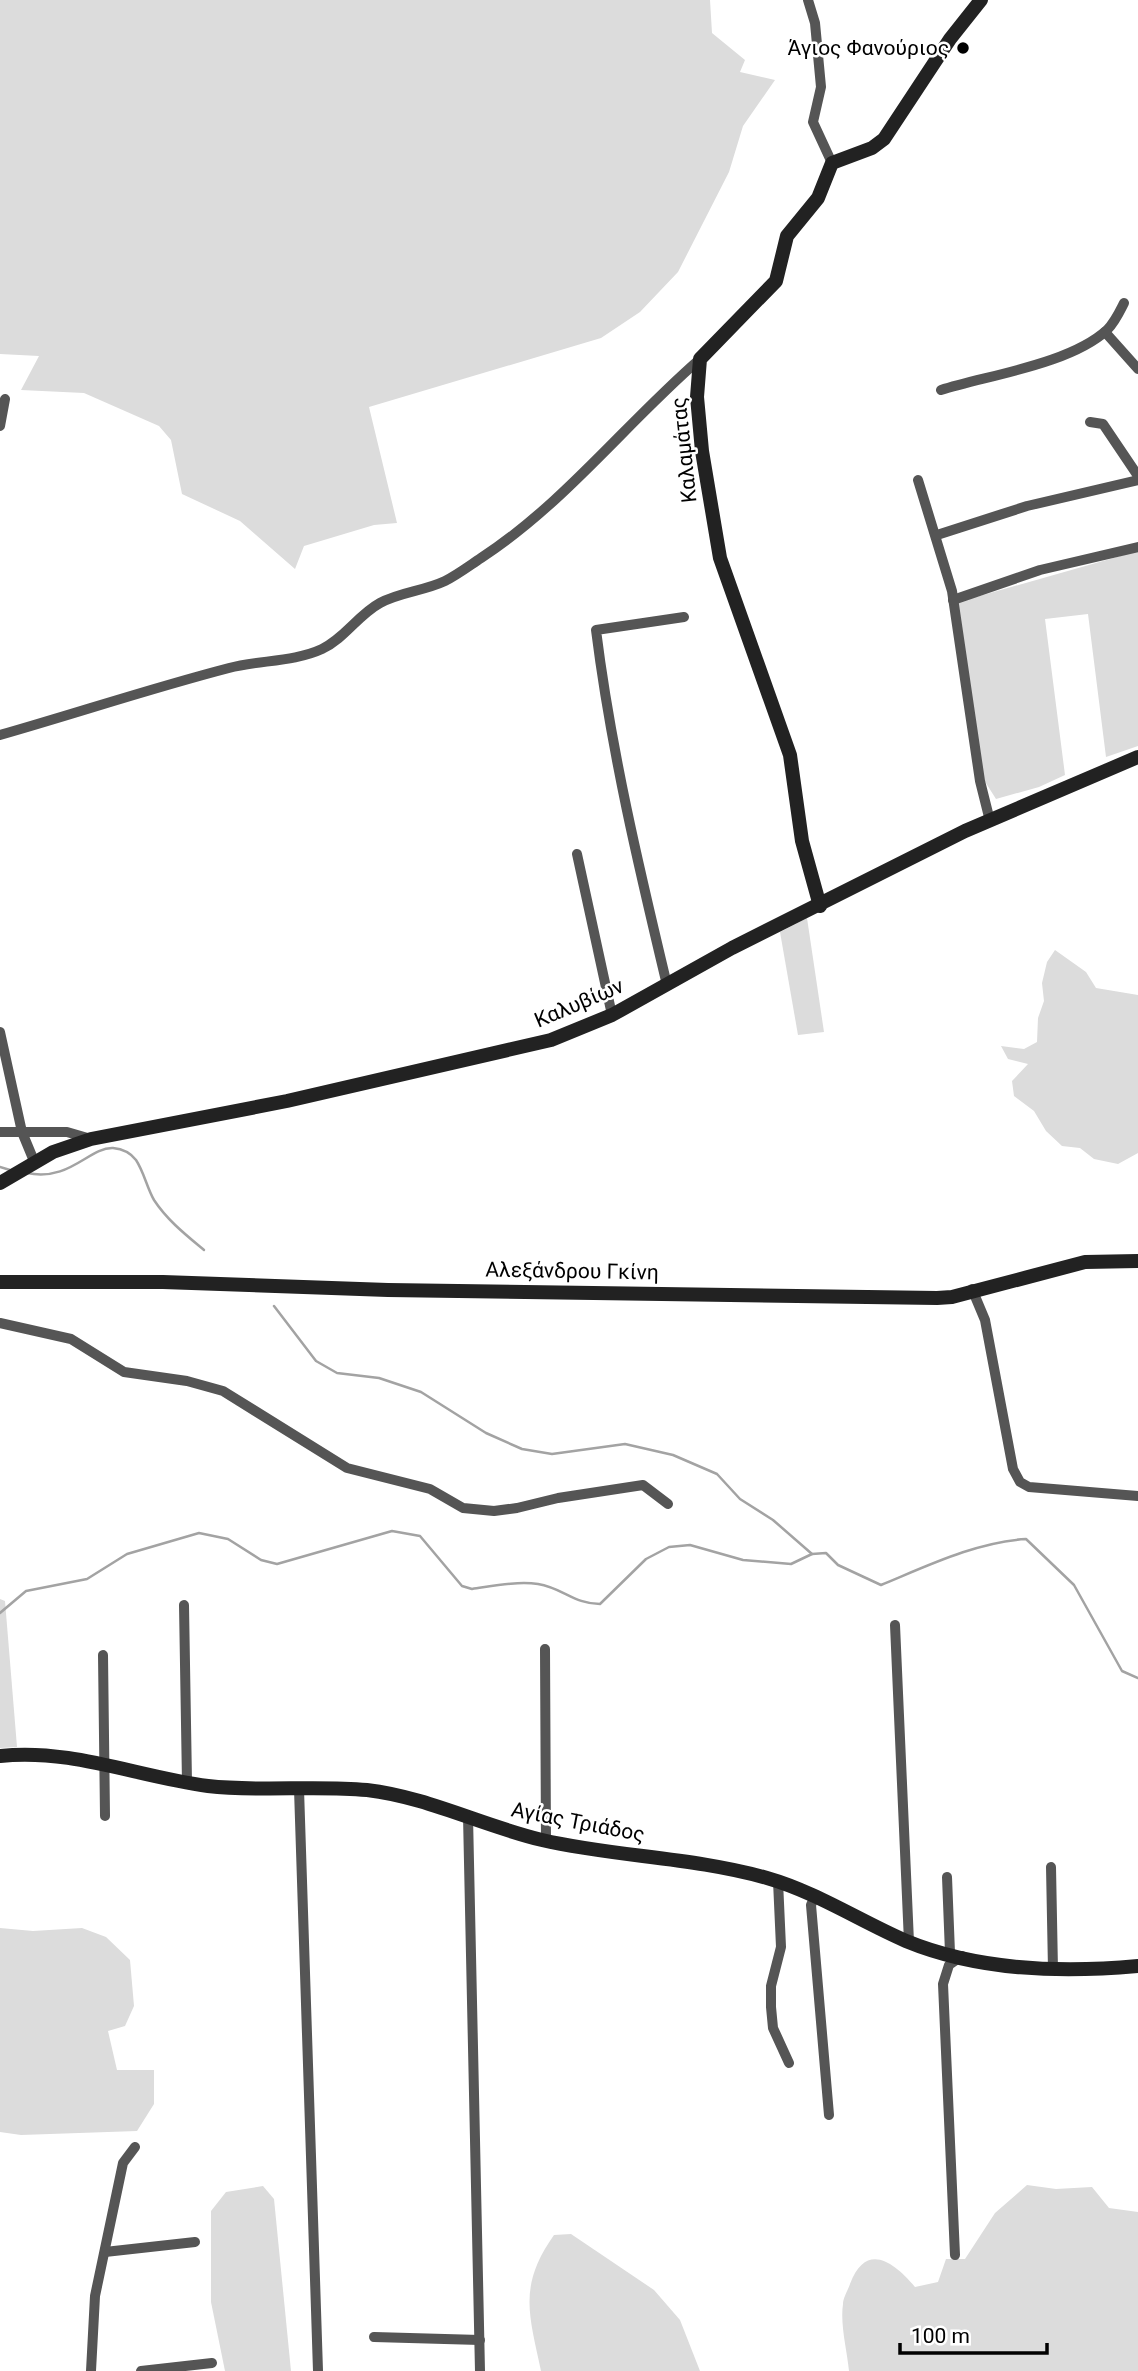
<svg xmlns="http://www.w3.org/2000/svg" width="1138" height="2371" font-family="Roboto,sans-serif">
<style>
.green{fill:#dcdcdc}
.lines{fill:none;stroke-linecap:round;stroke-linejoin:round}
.stream{stroke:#a3a3a3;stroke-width:2.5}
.street{stroke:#555;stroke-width:10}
.secondary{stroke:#222;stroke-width:14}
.poi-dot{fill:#000;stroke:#fff;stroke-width:2.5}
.labels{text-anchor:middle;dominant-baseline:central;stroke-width:5;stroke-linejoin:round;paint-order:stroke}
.poi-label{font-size:21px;fill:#000;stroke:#fff;text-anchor:end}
.street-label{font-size:21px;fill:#000;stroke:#fff}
</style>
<rect width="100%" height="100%" fill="#fff"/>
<g class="green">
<path d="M0,0H710L712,33L745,60L740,72L775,80L743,126L729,172L678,272L640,312L601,338L369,407L397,523L374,525L304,546L295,569L240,521L182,494L171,440L159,426L84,393L21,390L39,356L0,354Z"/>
<path d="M1138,551V746L1106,757L1088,614L1045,619L1065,775L1039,787L996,799L984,780L955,603Z"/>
<path d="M807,918L824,1032L798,1035L780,932Z"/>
<path d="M1055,950L1086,972L1096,988L1138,995V1153L1118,1164L1094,1159L1080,1148L1062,1146L1046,1131L1034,1111L1014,1096L1012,1081L1028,1064L1008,1059L1001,1046L1024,1049L1037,1042L1038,1018L1044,1001L1042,983L1047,962Z"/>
<path d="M0,1599L5,1601L17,1747L0,1748Z"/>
<path d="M0,1928L33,1931L82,1928L106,1937L130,1960L134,2006L125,2026L108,2031L117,2070H154V2104L137,2131L21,2135L0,2132Z"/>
<path d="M1027,2185L1056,2189L1092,2187L1109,2208L1138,2212V2371H849C847,2350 840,2325 843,2304C843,2298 848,2290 850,2284C866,2242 893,2261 915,2287L938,2282L946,2259H965L995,2213Z"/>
<path d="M263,2186L274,2199L291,2371H225L211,2302V2211L226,2192Z"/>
<path d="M571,2234L654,2290L680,2320L700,2371H541C529,2314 518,2286 554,2235Z"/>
</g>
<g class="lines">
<g class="stream">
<path d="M0,1167L10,1170"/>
<path d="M27,1173C70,1182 89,1147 113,1148C123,1149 130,1152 136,1160C144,1172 147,1188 154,1200C167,1220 186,1235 204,1250"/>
<path d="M274,1306L316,1361L337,1373L379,1378L421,1392L486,1433L522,1449L552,1454L625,1444L673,1455L717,1474L740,1499L773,1520L812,1554"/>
<path d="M0,1613L26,1591L87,1579L127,1554L199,1533L228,1539L261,1560L277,1564L392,1531L420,1536L462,1586L472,1589C493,1586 517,1581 538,1584C563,1588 574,1604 600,1604L646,1559L669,1547L690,1545L743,1560L791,1564L812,1554L826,1553L838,1565L881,1585C927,1566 976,1542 1026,1539L1074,1585L1122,1671L1138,1678"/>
</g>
<g class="street">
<path d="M808,0L815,23L821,87L813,122L832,163"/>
<path d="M1105,332L1138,369"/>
<path d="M941,390C989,375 1070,364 1107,330C1115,322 1119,313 1124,303"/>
<path d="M1090,422L1103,424L1138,476"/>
<path d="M0,426L5,399"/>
<path d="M918,480L952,591L980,781L990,821"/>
<path d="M937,535L1027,506L1138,480"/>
<path d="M953,600L1040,570L1138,547"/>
<path d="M0,735C77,713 152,688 229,668C259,660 294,662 322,649C345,638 358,615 380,603C400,592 424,591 445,581C457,575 469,566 481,558C565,503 625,424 700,359"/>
<path d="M577,854L612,1015"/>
<path d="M667,985C639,868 611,750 596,630L684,617"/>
<path d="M0,1032L22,1132L34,1161"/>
<path d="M0,1132H67L91,1139"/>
<path d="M972,1289L985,1320L1013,1469L1020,1482L1029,1487L1138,1496"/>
<path d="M0,1323L71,1339L124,1372L187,1381L223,1391L347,1468L430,1489L463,1508L494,1511L517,1508L558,1498L643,1485L668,1504"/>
<path d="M184,1605L187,1782"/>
<path d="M895,1625L909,1942"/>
<path d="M545,1649L546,1841"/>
<path d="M103,1655L105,1816"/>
<path d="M299,1789L318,2371"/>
<path d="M468,1816L480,2371"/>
<path d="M1051,1867L1053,1970"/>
<path d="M947,1877L950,1953"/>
<path d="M778,1881L781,1947L771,1986V2007L773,2028L789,2063"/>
<path d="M815,1896L811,1905L829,2115"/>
<path d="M105,2252L195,2242"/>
<path d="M955,2255L943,1984L949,1965L962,1956"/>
<path d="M374,2337L480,2340"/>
<path d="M91,2371L95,2296L123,2163L135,2147"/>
<path d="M141,2371L212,2363"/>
</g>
<g class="secondary">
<path d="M820,906L802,841L790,755L720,558L702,451L697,397L700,359L776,281L787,236L818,198L832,163L872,148L884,139L950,39L981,0"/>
<path d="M0,1183L53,1152L91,1139L287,1101L551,1040L612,1015L732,948L965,831L1138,757"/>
<path d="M0,1282H163L388,1290L937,1298L952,1297L1085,1262L1138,1261"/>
<path d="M0,1756C71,1748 138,1777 208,1786C261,1792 314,1785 367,1790C427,1797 483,1826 542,1840C616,1857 693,1857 767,1878C816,1892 860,1921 906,1941C979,1971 1061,1973 1138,1966"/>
</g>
</g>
<circle class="poi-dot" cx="963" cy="48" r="7"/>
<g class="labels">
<g class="poi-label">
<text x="949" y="48">Άγιος Φανούριος</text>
</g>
<g class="street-label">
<text transform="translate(684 450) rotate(-96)">Καλαμάτας</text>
<text transform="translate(579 1003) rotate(-23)">Καλυβίων</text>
<text transform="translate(572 1271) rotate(1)">Αλεξάνδρου Γκίνη</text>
<text transform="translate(578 1822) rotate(11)">Αγίας Τριάδος</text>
</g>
</g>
<path d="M900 2343v10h147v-10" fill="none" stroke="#000000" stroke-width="3.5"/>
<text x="911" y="2343" font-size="21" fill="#000000" stroke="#ffffff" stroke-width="5" paint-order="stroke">100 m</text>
</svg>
